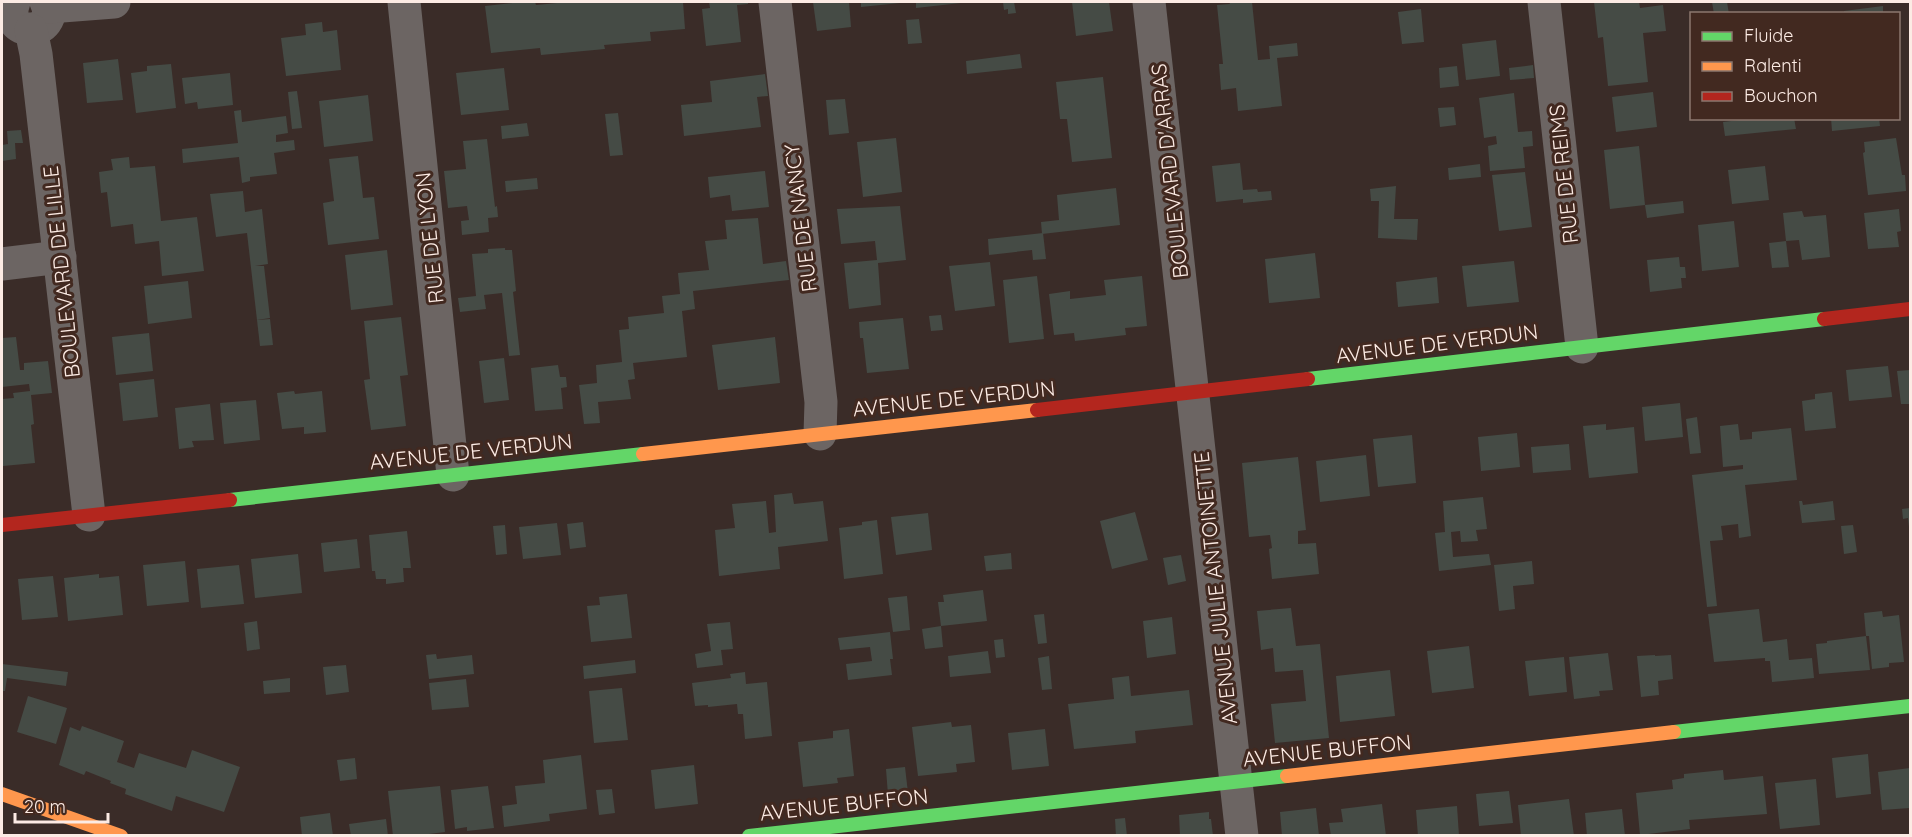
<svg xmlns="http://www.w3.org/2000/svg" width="1912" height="837" font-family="Quicksand,sans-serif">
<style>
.building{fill:#454b45}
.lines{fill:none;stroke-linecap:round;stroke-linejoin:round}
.street{stroke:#6c6563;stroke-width:33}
.fast{stroke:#63d668;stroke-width:14}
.slow{stroke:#ff974d;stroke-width:14}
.jam{stroke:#b3261e;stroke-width:14}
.labels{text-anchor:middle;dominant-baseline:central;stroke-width:6;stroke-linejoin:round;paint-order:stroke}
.street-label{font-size:21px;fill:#fcebe4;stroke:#422920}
</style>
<rect width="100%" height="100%" fill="#3a2c28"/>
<g class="building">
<path d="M522,2H535L536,5L557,3V2H683L685,29L650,32L651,41L604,45L605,49L541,55L540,48L491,53L485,6Z"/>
<path d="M709,2H748V4L737,5L741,42L706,46L702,9L710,8Z"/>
<path d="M813,2H849L851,27L817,31Z"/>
<path d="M861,2H900V3L861,7Z"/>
<path d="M916,2H961V3L916,8Z"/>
<path d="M1003,2H1014L1016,13L1008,14V9L1004,10Z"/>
<path d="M1072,2H1109L1113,31L1076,36Z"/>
<path d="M1229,2H1252L1258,60L1270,59L1269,46L1297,43L1298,56L1277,58L1282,106L1238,111L1236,88L1221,90L1219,64H1223L1217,5L1230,4Z"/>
<path d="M1594,2H1639L1640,8L1663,5L1666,31L1643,33L1648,82L1608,86L1603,37L1598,38Z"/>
<path d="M1712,2H1727L1729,14H1714Z"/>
<path d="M1883,6V14H1844V11Z"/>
<path d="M1421,9L1424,42L1402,44L1398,12Z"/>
<path d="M919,19L922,43L908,44L906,20Z"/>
<path d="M322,22L323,32L337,30L341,70L286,76L281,38L306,35L305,24Z"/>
<path d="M1496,40L1500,76L1466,80L1462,44Z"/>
<path d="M1020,54L1022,68L967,74L966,61Z"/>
<path d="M118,59L123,100L87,103L83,63Z"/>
<path d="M171,64L176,108L136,113L131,73L147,71V66Z"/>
<path d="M1533,65L1534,78L1510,80L1509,68Z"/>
<path d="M1457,66L1459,86L1440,88L1439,68Z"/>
<path d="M504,68L509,110L461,115L456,73Z"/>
<path d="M230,73L233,105L198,109L197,102L185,104L182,78Z"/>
<path d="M765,74L768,96L757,97L761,127L684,136L681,105L712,102L710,81Z"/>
<path d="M1103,77L1112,158L1072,162L1067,119H1060L1056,82Z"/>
<path d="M297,91L302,128L292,129L288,92Z"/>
<path d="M1653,92L1657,127L1616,132L1612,97Z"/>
<path d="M1514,93L1518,132L1532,131L1533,146L1523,147L1525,168L1490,171L1488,146L1497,144L1496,136L1484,138L1479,98Z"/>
<path d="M368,95L373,141L324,147L319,101Z"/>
<path d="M845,99L849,133L829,135L826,100Z"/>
<path d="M1454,107L1456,125L1440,127L1438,108Z"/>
<path d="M241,110L242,122L286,116L288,133L276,135V142L294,140L295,150L274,153L277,174L250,177V181L242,183L239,157L183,163L182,149L238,143L234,111Z"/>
<path d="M618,113L623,155L610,156L605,114Z"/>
<path d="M1755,118H1794L1796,129L1725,136L1723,122Z"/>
<path d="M1831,118H1879L1880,126L1832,131Z"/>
<path d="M527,123L529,136L502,139L501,126Z"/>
<path d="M21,130L23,143H15L16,159L2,161V145L8,144L7,131Z"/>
<path d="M896,138L902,192L863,197L857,142Z"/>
<path d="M1896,138L1902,175H1905L1906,191L1868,195L1863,153L1865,152L1864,142Z"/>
<path d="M487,139L495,207L497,206L498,217L488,218L489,232L462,235L461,221L469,220L467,206L448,208L444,171L466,169L463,141Z"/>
<path d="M1639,146L1645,205L1610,209L1604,150Z"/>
<path d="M358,156L363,198L374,197L379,239L328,245L323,203L334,201L329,159Z"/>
<path d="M129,157L130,168L155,166L161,221L197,217L204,271L162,276L159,241L135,244L133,224L111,227L107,192L101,193L99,172L113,170L111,159Z"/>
<path d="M1240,163L1243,190L1257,189L1258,192L1271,191L1272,200L1243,203V199L1216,202L1212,166Z"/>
<path d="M1480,164L1481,177L1449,180L1448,168Z"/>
<path d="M1765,166L1769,200L1732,204L1728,170Z"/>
<path d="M765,171L769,207L732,211L730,195L710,198L708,177Z"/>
<path d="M1525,172L1532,227L1499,231L1492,175Z"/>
<path d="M537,178L538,189L506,192L505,181Z"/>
<path d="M1396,186L1394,219H1418L1417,240L1378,238L1379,201H1371L1370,189Z"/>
<path d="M1116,188L1120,225L1042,234L1041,222L1059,220L1057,195Z"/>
<path d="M243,191L245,212L262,209L268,264L255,266H264L270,318L257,320L247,233L216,237L210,194Z"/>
<path d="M1683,201L1684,213L1647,218L1645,205Z"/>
<path d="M900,206L906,260L878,263L881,305L849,309L844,263L877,260L875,241L841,244L837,209Z"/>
<path d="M1899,209L1901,231L1897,232L1899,247L1868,249L1864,213Z"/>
<path d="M1802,211L1804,217L1826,215L1830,257L1802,260L1799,240L1786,241L1783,213Z"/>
<path d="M758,218L763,264L786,261L789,280L693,291L695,309L682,311L687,357L633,363L635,379L628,380L631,399L598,402L600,423L584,424L579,385L597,383L596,365L622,362L619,330L629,329L628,317L664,313L662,296L680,294L678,273L709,270L705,241L727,239L725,220Z"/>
<path d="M1734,221L1739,267L1702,271L1698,225Z"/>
<path d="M1043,233L1046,259L1033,260L1032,250L989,255L988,239Z"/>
<path d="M1786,241L1789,267L1772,268L1769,243Z"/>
<path d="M505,248V250H512L516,291L513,292L520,355L509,356L502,293L484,295L486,309L460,312L458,298L476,296L472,254L488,253V249Z"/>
<path d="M387,250L393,305L351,310L345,255Z"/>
<path d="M1315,253L1320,298L1269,303L1265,259Z"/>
<path d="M1679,257L1680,267H1685L1686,278H1681L1682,288L1650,292L1647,260Z"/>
<path d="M1514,261L1519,302L1467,307L1462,266Z"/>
<path d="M990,262L995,306L955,311L949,266Z"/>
<path d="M1037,276L1044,339L1009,343L1003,280Z"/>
<path d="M1142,276L1147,326L1125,328L1126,335L1075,341L1074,333L1054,335L1049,294L1070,291V299L1106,295L1104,280Z"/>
<path d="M1437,277L1439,303L1398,307L1396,282Z"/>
<path d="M188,281L192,318L148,324L144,286Z"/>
<path d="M941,315L943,330L931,331L929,316Z"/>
<path d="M401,317L408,375L400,376L406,426L371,430L364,380L370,379L364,321Z"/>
<path d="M903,318L909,369L867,373L863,338H860L859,322Z"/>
<path d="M270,319L273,345L260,346L257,320Z"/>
<path d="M149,333L153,371L116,375L112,337Z"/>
<path d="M16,337L20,370H24V363L48,361L52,393L31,395L34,424L31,425L35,463L3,466L2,461V399L14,398L13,393L30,391L29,384L2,387V338Z"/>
<path d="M775,337L780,383L718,390L712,345Z"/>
<path d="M504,358L509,400L484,403L479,361Z"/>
<path d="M558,365L560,377H566L567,387L561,388L563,409L535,411L531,368Z"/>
<path d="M1888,366L1892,397L1849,401L1846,370Z"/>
<path d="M1910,370V404H1901L1897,371Z"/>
<path d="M154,379L158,417L123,421L119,383Z"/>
<path d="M294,391L295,394L322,391L326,432L304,434V427L282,429L277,393Z"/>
<path d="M1832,392L1836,428L1805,431L1802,401L1815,399V394Z"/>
<path d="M256,400L260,440L224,444L220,403Z"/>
<path d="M1680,403L1683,437L1645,441L1642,407Z"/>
<path d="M210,404L214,440L192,441L194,447L179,449L175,408Z"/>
<path d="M1697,417L1701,453L1690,454L1686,419Z"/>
<path d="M1606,424V430L1634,427L1638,473L1589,478L1583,426Z"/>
<path d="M1738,424L1740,440L1752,439V432L1791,428L1797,480L1745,485L1751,536L1739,538L1738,524L1721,526L1723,540L1710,541L1717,606L1707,607L1692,475L1743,469V465L1723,467L1720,426Z"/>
<path d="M1517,433L1520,467L1481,471L1478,437Z"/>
<path d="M1412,435L1416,483L1378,487L1373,439Z"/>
<path d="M1569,444L1571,470L1533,473L1531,447Z"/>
<path d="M1366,455L1370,496L1320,502L1316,461Z"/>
<path d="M1298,457L1306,530L1298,531V544L1316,543L1319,574L1272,579L1269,549L1272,548L1270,535L1249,537L1242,463Z"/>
<path d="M792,493L794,504L823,501L828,541L778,547L780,569L719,576L715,530L735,528L732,504L766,501L769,533L776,532L774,495Z"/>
<path d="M1483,497L1487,529L1476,530L1478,541L1461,542L1460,531L1451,532L1453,557L1489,554L1491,565L1439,571L1435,533L1445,532L1443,501Z"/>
<path d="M1799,501H1802L1803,505L1833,501L1835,520L1802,523Z"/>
<path d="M1910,508V527H1909L1908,518L1903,519L1902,509Z"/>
<path d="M1135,512L1148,560L1112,569L1100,521Z"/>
<path d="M928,513L932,550L896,555L891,517Z"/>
<path d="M877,520L883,574L844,579L839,528L862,525V522Z"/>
<path d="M583,522L586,547L570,549L567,524Z"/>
<path d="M557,523L561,555L523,559L519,527Z"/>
<path d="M505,525L507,554L496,555L493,526Z"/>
<path d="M1853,525L1857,552L1844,554L1841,526Z"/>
<path d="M407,531L411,568H403L404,582L386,584V579H376L375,571H372L369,535Z"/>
<path d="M357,539L360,568L324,572L321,543Z"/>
<path d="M1011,553L1012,569L986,571L984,556Z"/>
<path d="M298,554L302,593L255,598L251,559Z"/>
<path d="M1181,555L1186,581L1168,585L1163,558Z"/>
<path d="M185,561L189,602L147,606L143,565Z"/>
<path d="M1532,561L1534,584L1513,586L1515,609L1499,611L1494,565Z"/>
<path d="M239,565L244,604L201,608L197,569Z"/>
<path d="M99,574V578L119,576L123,615L68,621L64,578Z"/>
<path d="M53,576L58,617L22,620L18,579Z"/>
<path d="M983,590L987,621L941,626L943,647L925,649L922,629L941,626L938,602H944L943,595Z"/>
<path d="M627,594L632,638L591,642L587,606L600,605L599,597Z"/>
<path d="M907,596L910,630L893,632L888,598Z"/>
<path d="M1291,608L1296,646L1320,644L1329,738L1275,743L1271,704L1306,701L1303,670L1275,672L1273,648L1261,650L1257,611Z"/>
<path d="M1759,609L1763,642L1787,639L1789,660L1812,658L1814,678L1772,682L1770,661H1765V658L1714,662L1708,614Z"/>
<path d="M1882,611L1883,617L1899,615L1904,662L1889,663V667L1872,669L1869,636H1866L1864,613Z"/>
<path d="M1044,614L1047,643L1038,644L1034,615Z"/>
<path d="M1172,617L1176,654L1147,658L1143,621Z"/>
<path d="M257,621L260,649L247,651L244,623Z"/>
<path d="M730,622L733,649L721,650L723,665L697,668L695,654L711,651L707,624Z"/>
<path d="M890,632L893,659H890L892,675L848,680L846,664L872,661L870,647L840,650L838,638Z"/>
<path d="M1866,636L1870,670L1819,674L1816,644L1827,643V641Z"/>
<path d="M1003,639L1005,657L996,658L994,640Z"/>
<path d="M1469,646L1474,688L1432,693L1427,651Z"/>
<path d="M988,651L991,673L950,677L948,656Z"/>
<path d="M1608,653L1613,690L1599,691L1600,696L1574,699L1569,657Z"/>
<path d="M436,654L437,659L472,655L474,674L429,679L426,655Z"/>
<path d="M1655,655V656L1671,655L1673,679L1658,681L1659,695L1641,697L1637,656Z"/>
<path d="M1049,656L1052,689L1042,690L1038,658Z"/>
<path d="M1564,657L1567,692L1529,696L1525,661Z"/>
<path d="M635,660L636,673L584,679L583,666Z"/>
<path d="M2,664L68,672L66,686L7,678L5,691H2Z"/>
<path d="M346,665L349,692L326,695L323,667Z"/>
<path d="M1390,670L1395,716L1340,722L1336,676Z"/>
<path d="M745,672L746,684L767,682L772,736L745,739L743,714H738L737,704L708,707V705L695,706L692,683L731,678L730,674Z"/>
<path d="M1129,676L1131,696L1189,690L1193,725L1135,731L1136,743L1074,749L1068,704L1114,699L1112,678Z"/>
<path d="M290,678V692L264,694L263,681Z"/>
<path d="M466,679L469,707L432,710L429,683Z"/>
<path d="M622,688L628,740L594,743L589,691Z"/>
<path d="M28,696L67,708L56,744L17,732Z"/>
<path d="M951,722L952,727L971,725L975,762L956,764L957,772L918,776L912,727Z"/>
<path d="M82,726L124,741L117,762L134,768L139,753L186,768L192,750L240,767L224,812L176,796L172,811L125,794L126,789L110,783L111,781L86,771L84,775L59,765L70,727L80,731Z"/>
<path d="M849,729L854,776L837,778L838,783L803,787L798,742L833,738V731Z"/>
<path d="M1045,729L1049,766L1012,770L1008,733Z"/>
<path d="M1868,754L1871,794L1836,798L1832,758Z"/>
<path d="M581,755L587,809L549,814L550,821L504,827L502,806L517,804L515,786L545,783L543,760Z"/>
<path d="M355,758L357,779L340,781L337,760Z"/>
<path d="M694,765L698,804L655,809L651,770Z"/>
<path d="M905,767L908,793L888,795L886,769Z"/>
<path d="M1910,768V808L1882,810L1878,772Z"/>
<path d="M1723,770L1724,780L1763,776L1767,814L1689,820L1690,829L1640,835L1636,793L1673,789L1672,780L1684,778V774Z"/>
<path d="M1816,779L1820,825L1780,829L1775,783Z"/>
<path d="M440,786L445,832L413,836H393L388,791Z"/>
<path d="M488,786L494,828L467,831V827L455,829L451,790Z"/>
<path d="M612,789L615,813L599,815L596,790Z"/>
<path d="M1509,791L1513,823L1479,826L1476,794Z"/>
<path d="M1569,799L1574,836H1521L1518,805Z"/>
<path d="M1382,804L1386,836H1331L1329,823L1343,822L1341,809Z"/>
<path d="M1457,806L1459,836H1418L1416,810Z"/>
<path d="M1316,808L1319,836H1282L1280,812Z"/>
<path d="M1622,809L1625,836H1587L1585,813Z"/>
<path d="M1209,812V819H1211L1213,836H1180L1179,815Z"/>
<path d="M330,813L333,836H302L300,817Z"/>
<path d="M1125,818L1127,836H1116L1115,819Z"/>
<path d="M386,819L388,836H351L349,824Z"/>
</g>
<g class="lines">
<g class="street">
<path d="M14,2C0,39 62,37 46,2"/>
<path d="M404,2L453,475"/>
<path d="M775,2L821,402L820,434"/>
<path d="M1149,2L1242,836"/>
<path d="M1544,2L1582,347"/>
<path d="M49,7L114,2"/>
<path d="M31,30L36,54L89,515"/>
<path d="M2,264L60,257"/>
</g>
<g class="fast">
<path d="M1308,379L1824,319"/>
<path d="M230,500L643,454"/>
<path d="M1674,732L1910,706"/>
<path d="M749,836L1287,776"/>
</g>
<g class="slow">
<path d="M643,454L1037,410"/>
<path d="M1287,776L1674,732"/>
<path d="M2,794L121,836"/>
</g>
<g class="jam">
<path d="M1824,319L1910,309"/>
<path d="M1037,410L1308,379"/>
<path d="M2,525L230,500"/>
</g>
</g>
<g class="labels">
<g class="street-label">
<text transform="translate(1169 171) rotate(-96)">BOULEVARD D'ARRAS</text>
<text transform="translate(1563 174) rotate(-96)">RUE DE REIMS</text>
<text transform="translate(800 218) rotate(-97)">RUE DE NANCY</text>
<text transform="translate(429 238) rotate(-96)">RUE DE LYON</text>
<text transform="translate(61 272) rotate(-96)">BOULEVARD DE LILLE</text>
<text transform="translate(1437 343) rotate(-7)">AVENUE DE VERDUN</text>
<text transform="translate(954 398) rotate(-6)">AVENUE DE VERDUN</text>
<text transform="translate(471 451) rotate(-6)">AVENUE DE VERDUN</text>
<text transform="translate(1215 588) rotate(-96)">AVENUE JULIE ANTOINETTE</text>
<text transform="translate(1327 750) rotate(-6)">AVENUE BUFFON</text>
<text transform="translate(844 804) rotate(-6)">AVENUE BUFFON</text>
</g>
</g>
<rect width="1912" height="837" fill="none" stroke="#fcebe4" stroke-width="6"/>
<rect x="1690" y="12" width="210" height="108" fill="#422920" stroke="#8c776e" stroke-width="1.5"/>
<rect x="1702" y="32" width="30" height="9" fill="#63d668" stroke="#8c776e" stroke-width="1.5"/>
<text x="1744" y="42" font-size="18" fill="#fcebe4">Fluide</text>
<rect x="1702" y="62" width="30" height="9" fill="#ff974d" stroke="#8c776e" stroke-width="1.5"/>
<text x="1744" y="72" font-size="18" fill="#fcebe4">Ralenti</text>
<rect x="1702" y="92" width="30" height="9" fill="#b3261e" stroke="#8c776e" stroke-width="1.5"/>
<text x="1744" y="102" font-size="18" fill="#fcebe4">Bouchon</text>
<path d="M15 813v9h93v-9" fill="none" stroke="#fcebe4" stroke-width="3"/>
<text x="24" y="813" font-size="18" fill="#fcebe4" stroke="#422920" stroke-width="4.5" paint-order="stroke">20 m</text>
</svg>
